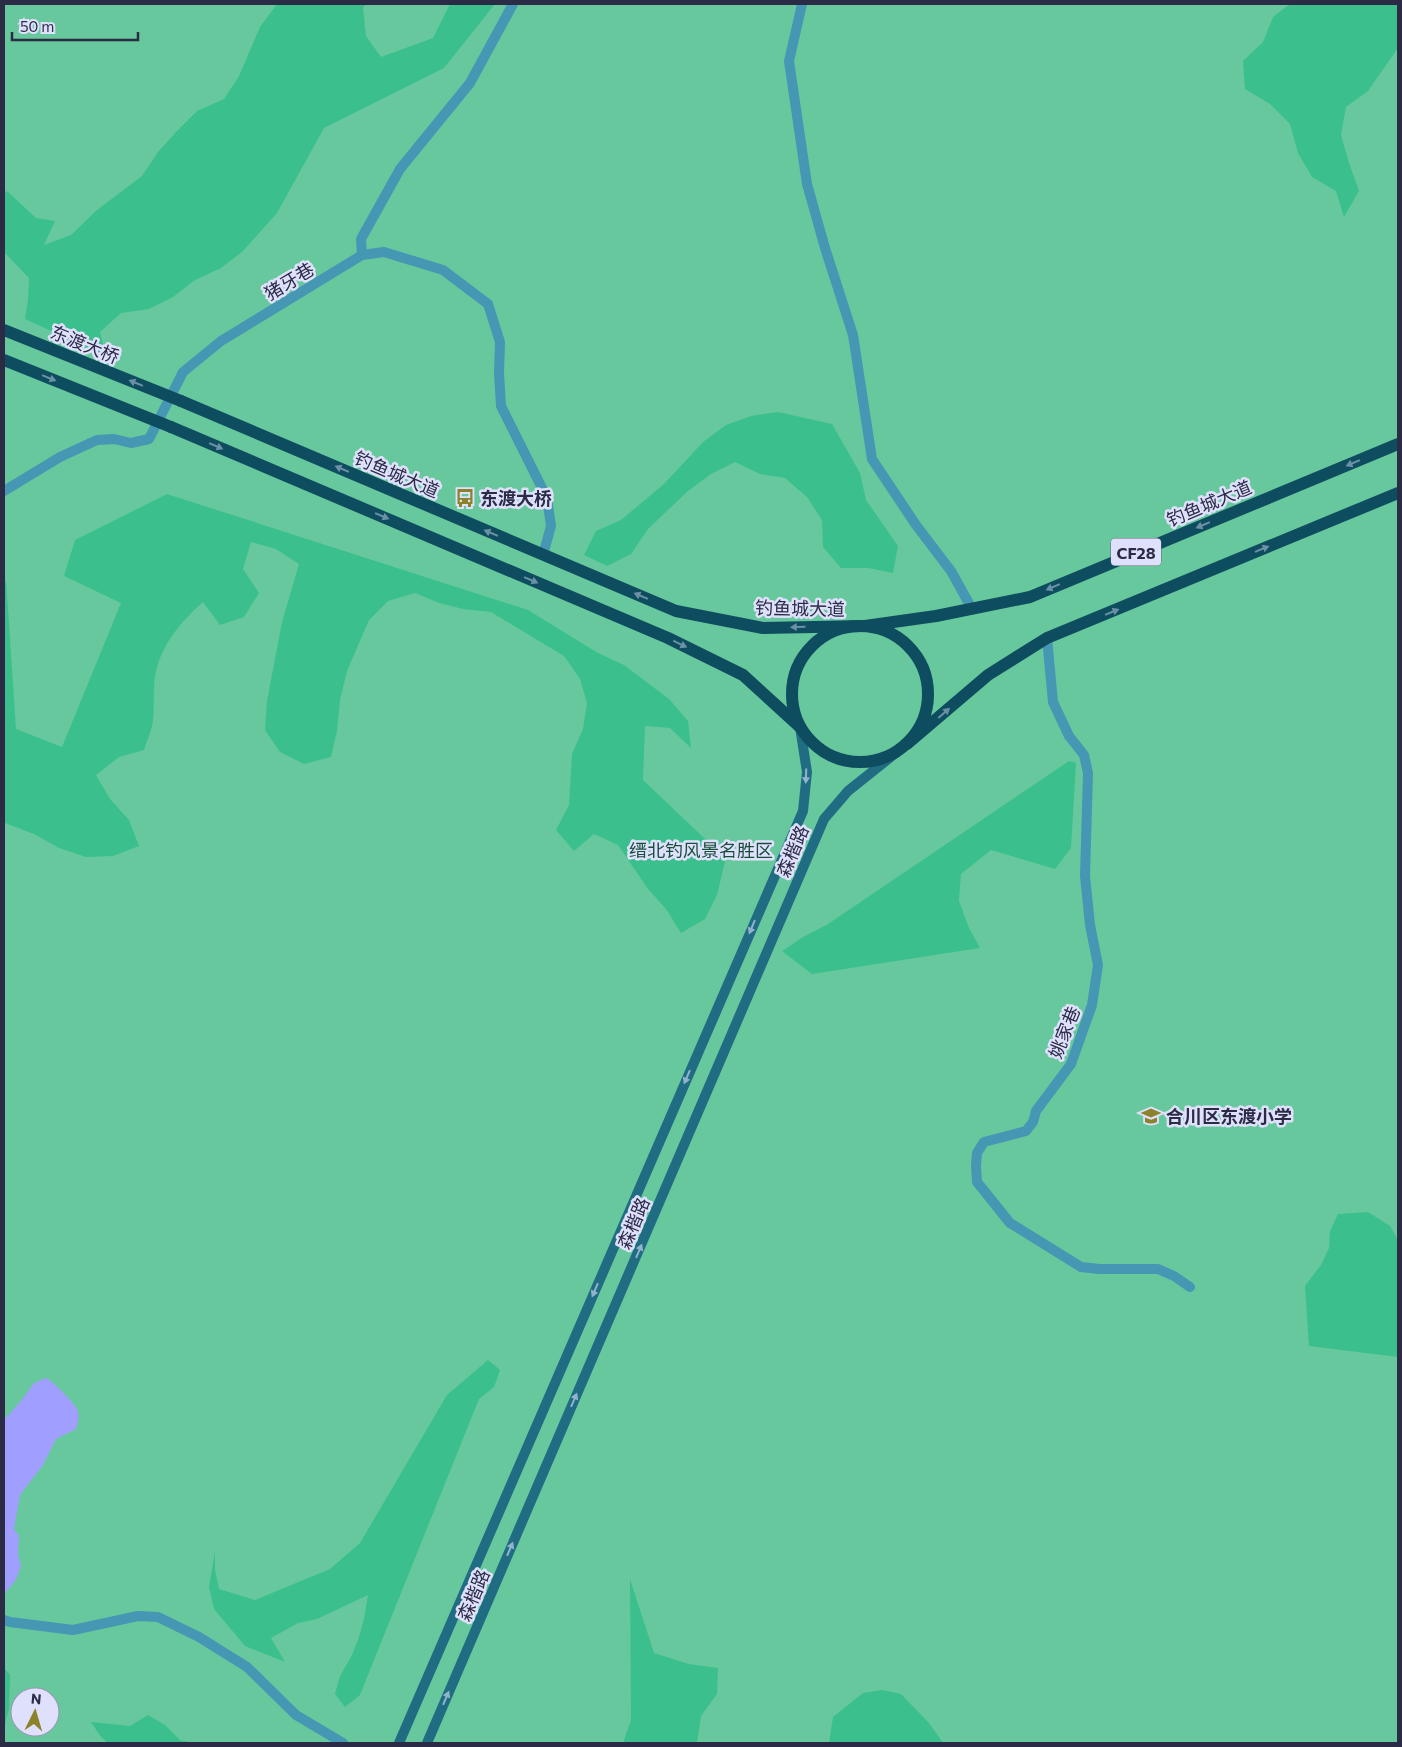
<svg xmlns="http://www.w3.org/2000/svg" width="1402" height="1747" font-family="Commissioner,'Noto Sans SC',sans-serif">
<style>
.green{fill:#67c89d;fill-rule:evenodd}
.forest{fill:#3bc08d}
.water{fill:#a09eff}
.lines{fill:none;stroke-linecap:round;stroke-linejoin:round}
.minor{stroke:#4697b3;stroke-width:10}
.secondary{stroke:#206c83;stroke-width:10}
.primary{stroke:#0e4d5f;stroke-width:12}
.primary-bridge{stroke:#0e4d5f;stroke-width:12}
.oneway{fill:#6c90a6}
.oneway2{fill:#93b2cc}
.labels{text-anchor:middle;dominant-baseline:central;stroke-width:5;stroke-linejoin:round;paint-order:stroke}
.shield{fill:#dfe1fc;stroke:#61627c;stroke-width:1}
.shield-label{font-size:16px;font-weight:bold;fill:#2b2b45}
.street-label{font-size:18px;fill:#2b2b45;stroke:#dfe1fc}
.poi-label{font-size:18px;font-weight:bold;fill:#2b2b45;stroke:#dfe1fc;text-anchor:start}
.park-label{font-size:18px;fill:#184d38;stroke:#dfe1fc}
</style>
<rect width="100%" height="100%" fill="#dfe1fc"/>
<path class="green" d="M4,4H1398V1743H4ZM20,1697H50V1727H20Z"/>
<g class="forest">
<path d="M277,4H366L363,8L366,36L381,57L433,38L450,4H495L444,68L324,128L277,213L242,252L221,268L195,280L173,297L149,309L121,313L100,332L106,356L25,319L28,299L29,278L4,252V194L7,191L36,218L55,221L44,245L71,235L97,210L142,176L158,152L176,132L197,111L224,99L239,76L260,27Z"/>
<path d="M1290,4H1398V48L1368,91L1346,107L1341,135L1349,163L1359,191L1344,217L1336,191L1312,177L1298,153L1290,124L1270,104L1245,89L1243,61L1263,42L1273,17Z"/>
<path d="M778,412L832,424L860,473L866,500L898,546L893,573L868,568H841L823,547L822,520L807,497L785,478L760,474L735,462L711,474L688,491L648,529L631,554L607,566L584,555L596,531L621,520L664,484L703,442L726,425L751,416Z"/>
<path d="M167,494L528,610L598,653L624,665L669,699L688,721L691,748L670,728L645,726L643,780L704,838L728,849L717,895L705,919L681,933L666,909L648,889L618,845L594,834L574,851L556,830L569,805L572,754L583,729L587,703L580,679L564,656L491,612L463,609L439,603L415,593L388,601L369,620L347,671L340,700L337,731L331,757L304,764L280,752L265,730L267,701L282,622L299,564L276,549L251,542L243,569L259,593L244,617L220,625L203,602C183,620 165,640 157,667C152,684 155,702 153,720C152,730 147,740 144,750L119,757L96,775L110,799L129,820L139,846L113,856L86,857L59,848L34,834L5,823L4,827V587L6,580L16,729L62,747L121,603L64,576L75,540Z"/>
<path d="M1069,761L1076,763L1071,848L1055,869L991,850L961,874L959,901L969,928L980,948L812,974L782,951L803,937L828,924Z"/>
<path d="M1368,1212L1390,1226L1398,1240V1357L1309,1346L1305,1286L1321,1265L1329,1248L1330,1231L1338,1214Z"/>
<path d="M488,1360L500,1370L494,1387L479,1399L360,1695L345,1707L335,1694L340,1676L352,1655L359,1637L364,1619L368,1595L317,1619L298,1623L271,1638L285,1662L245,1646L214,1609L209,1587L215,1551V1570L219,1589L255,1600L330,1569L360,1543L447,1395Z"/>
<path d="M630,1579L654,1653L689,1664L718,1668L717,1694L701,1716L697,1743H623L631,1720Z"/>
<path d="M4,1668L10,1675L9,1709L4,1728Z"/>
<path d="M882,1690L901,1694L929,1723L943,1743H829L833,1717L863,1693Z"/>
<path d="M148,1715L165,1725L180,1740L192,1743H108L101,1737L91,1722L130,1726Z"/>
</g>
<path class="water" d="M46,1378C53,1381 73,1402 77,1409C80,1415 78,1423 76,1429L56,1439L43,1465L20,1495L14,1529L19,1536L18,1554L21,1566L16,1580L4,1594V1420L21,1401L34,1383Z"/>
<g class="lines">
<g class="minor">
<path d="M802,4L789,61L807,184L825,248L853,335L872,459L916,525L951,571L972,609"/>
<path d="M362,255L384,252L443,270L488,304L500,342L499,373L501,406L547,498L551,526L543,555"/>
<path d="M4,491L60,457L97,440L114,439L131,443L149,439L183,372L221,341L362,255L361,239L400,169L470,83L513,4"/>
<path d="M1047,638L1053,702L1069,736L1084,755L1088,773L1085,876L1090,925L1098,965L1092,1005L1071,1064L1036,1111L1033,1122L1026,1131L984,1142L977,1153L976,1165L977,1182L1010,1223L1081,1267L1099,1269H1158L1174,1276L1190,1287"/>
<path d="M4,1620L10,1622L73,1630L138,1616L158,1617L199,1637L247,1667L296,1715L343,1743"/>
</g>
<g class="secondary">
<path d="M399,1743L803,811L807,772L800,727"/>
<path d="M427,1743L824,819L848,791L907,744"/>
</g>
<g class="primary">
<path d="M181,401L676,611L763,628L865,626L936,616L1030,597L1398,444"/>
<path d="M171,427L668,638L743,675L800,727"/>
<circle cx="860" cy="694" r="68"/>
<path d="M907,744L988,675L1047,638L1398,493"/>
</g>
<g class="primary-bridge">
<path d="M4,330L181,401"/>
<path d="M4,360L171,427"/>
</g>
</g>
<defs><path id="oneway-solid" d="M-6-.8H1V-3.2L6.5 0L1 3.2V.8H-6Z" transform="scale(1.25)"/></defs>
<g class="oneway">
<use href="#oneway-solid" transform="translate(49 378) rotate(22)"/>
<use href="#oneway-solid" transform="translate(136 383) rotate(-158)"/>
<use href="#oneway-solid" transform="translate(216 446) rotate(23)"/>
<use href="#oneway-solid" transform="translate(1353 463) rotate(157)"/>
<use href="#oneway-solid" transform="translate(342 469) rotate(-157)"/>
<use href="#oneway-solid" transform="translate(382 516) rotate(23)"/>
<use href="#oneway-solid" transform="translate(1203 525) rotate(157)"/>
<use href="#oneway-solid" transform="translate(491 533) rotate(-157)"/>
<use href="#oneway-solid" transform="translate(1262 549) rotate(-22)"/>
<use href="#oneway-solid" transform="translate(531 580) rotate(23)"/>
<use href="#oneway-solid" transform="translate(1053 587) rotate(157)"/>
<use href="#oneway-solid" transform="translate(641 596) rotate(-157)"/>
<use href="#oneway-solid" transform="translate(1112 612) rotate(-22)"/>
<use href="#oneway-solid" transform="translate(798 627) rotate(179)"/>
<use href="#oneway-solid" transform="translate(680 644) rotate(26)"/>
<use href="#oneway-solid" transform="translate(944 713) rotate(-41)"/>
</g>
<g class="oneway2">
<use href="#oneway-solid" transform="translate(806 776) rotate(92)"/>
<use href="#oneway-solid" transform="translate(752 927) rotate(113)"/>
<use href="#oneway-solid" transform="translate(687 1077) rotate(113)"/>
<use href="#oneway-solid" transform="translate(639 1251) rotate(-67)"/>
<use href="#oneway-solid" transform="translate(595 1290) rotate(113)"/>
<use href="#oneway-solid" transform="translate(574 1400) rotate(-67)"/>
<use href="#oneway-solid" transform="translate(510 1549) rotate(-67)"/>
<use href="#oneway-solid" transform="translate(446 1698) rotate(-67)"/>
</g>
<defs>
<g id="bus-bare" transform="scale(1.5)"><path d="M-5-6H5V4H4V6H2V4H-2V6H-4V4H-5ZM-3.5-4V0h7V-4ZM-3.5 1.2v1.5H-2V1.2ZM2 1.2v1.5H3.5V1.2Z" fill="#8c822a" stroke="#dfe1fc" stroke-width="2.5" paint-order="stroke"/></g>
<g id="school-bare" transform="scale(1.5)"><path d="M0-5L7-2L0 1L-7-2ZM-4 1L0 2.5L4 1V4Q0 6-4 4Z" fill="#8c822a" stroke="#dfe1fc" stroke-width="2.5" paint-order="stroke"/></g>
</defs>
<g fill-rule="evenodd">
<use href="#bus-bare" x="465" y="498"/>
<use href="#school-bare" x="1151" y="1116"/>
</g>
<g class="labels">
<rect class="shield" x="1111" y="538.5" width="50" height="27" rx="4"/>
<g class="shield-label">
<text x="1136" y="552">CF28</text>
</g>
<g class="street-label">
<text transform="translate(289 281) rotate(-31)">猪牙巷</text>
<text transform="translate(85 344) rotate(22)">东渡大桥</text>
<text transform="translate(397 474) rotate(23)">钓鱼城大道</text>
<text transform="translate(1209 503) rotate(-23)">钓鱼城大道</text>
<text transform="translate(800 608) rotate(1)">钓鱼城大道</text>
<text transform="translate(792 851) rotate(-67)">森楷路</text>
<text transform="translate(1064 1032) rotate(-68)">姚家巷</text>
<text transform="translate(633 1223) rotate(-67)">森楷路</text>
<text transform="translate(473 1595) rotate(-67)">森楷路</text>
</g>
<g class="poi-label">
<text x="480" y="498">东渡大桥</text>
<text x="1166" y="1116">合川区东渡小学</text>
</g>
<g class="park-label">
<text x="701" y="850">缙北钓风景名胜区</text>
</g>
</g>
<rect width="1402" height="1747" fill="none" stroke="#2b2b45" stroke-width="10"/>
<g transform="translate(35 1712) rotate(5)"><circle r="24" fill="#dfe1fc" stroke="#9798b3"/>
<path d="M0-4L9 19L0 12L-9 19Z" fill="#8c822a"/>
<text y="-8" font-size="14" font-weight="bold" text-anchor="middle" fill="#2b2b45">N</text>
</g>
<path d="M12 32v8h126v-8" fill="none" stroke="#2b2b45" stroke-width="2.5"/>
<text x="20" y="32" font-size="15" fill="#2b2b45" stroke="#dfe1fc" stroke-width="4" paint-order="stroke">50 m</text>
</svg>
